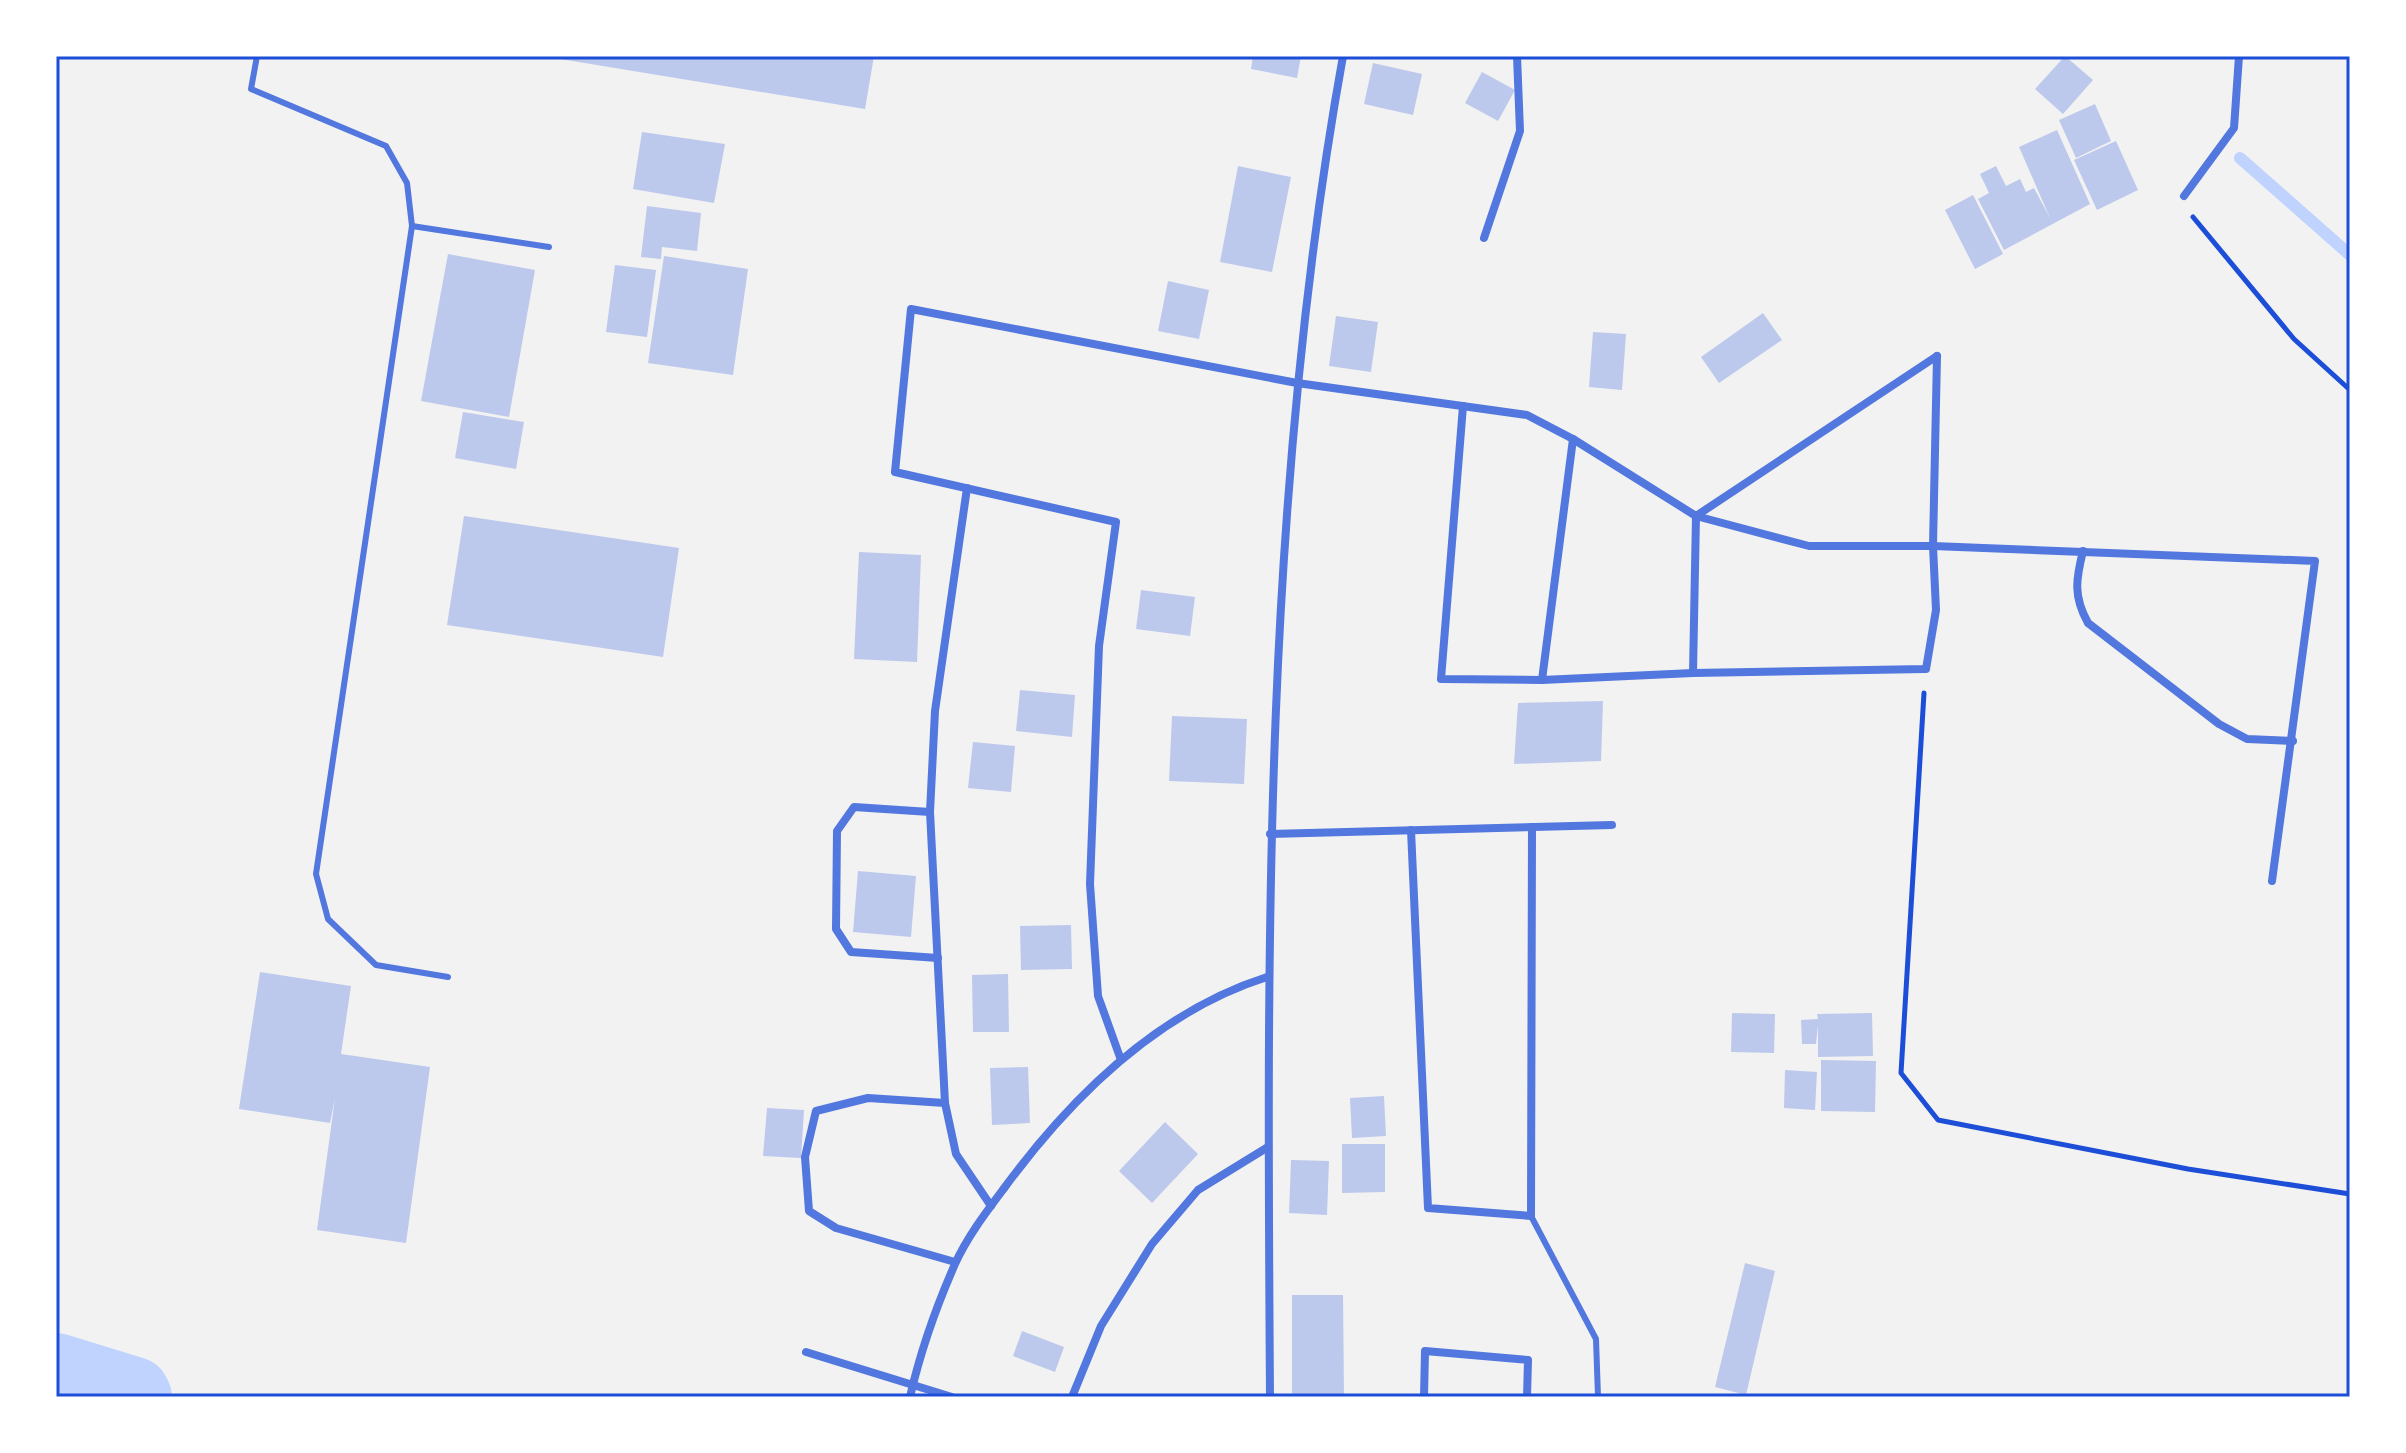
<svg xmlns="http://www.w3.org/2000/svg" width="2406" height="1453" font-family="Merriweather,serif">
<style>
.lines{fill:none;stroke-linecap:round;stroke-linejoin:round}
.stream{stroke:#bfd3fe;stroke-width:12}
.river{stroke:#bfd3fe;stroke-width:72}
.building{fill:#bdc9ec}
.path{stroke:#1d4ed8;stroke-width:5}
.service{stroke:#5277de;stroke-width:6}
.minor{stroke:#5277de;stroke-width:8}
.neatline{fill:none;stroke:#1d4ed8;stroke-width:3}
</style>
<rect width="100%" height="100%" fill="#f2f2f2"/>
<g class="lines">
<path class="stream" d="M2240,158L2350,255"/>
<path class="river" d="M56,1369L134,1393L136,1397"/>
</g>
<g class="building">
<path d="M542,56H874L865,109Z"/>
<path d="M1253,56H1301L1297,78L1251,69Z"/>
<path d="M2065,56L2093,80L2063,114L2035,89Z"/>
<path d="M1373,63L1422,74L1413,115L1364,104Z"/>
<path d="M1482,72L1515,90L1498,121L1465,103Z"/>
<path d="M2095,104L2111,141L2076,158L2059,120Z"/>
<path d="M2057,130L2090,204L2004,250L1978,199L1989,193L1980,174L1996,166L2006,186L2020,179L2026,192L2034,188L2050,218L2019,147Z"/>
<path d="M642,132L725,144L714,203L633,189Z"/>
<path d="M2116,141L2138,190L2097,210L2074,160Z"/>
<path d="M1238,166L1291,177L1272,272L1220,262Z"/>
<path d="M1973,195L2003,254L1975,269L1945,210Z"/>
<path d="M647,206L701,213L697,251L662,247L661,259L641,257Z"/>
<path d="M448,254L535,270L509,417L421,401Z"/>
<path d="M664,256L748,269L733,375L648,363Z"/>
<path d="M615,265L656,270L647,337L606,332Z"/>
<path d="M1168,281L1209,290L1199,339L1158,331Z"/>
<path d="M1763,313L1782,340L1719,383L1701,357Z"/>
<path d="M1336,316L1378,322L1371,372L1329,366Z"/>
<path d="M1593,332L1626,334L1622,390L1589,387Z"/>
<path d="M463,412L524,422L516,469L455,458Z"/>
<path d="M464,516L679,548L663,657L447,625Z"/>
<path d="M859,552L921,555L917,662L854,659Z"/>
<path d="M1141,590L1195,597L1190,636L1136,629Z"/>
<path d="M1020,690L1075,695L1072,737L1016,731Z"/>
<path d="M1603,701L1601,761L1514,764L1518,703Z"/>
<path d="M1172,716L1247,719L1244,784L1169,781Z"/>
<path d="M973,742L1015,746L1011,792L968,788Z"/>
<path d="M858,871L916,876L911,937L853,932Z"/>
<path d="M1071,925L1072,969L1021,970L1020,926Z"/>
<path d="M260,972L351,986L341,1054L430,1067L406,1243L317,1230L335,1098L330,1123L239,1109Z"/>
<path d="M1008,974L1009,1032H973L972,975Z"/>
<path d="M1732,1013L1775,1014L1774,1053L1731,1052Z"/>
<path d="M1872,1013L1873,1056L1818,1057V1025L1816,1044H1802L1801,1020L1818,1019L1817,1014Z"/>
<path d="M1821,1060L1876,1061L1875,1112L1821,1111Z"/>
<path d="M1028,1067L1030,1123L992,1125L990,1068Z"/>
<path d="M1785,1070L1817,1072L1815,1110L1784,1108Z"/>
<path d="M1384,1096L1386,1136L1352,1138L1350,1098Z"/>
<path d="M767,1108L804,1110L801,1158L763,1156Z"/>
<path d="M1165,1122L1198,1154L1152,1203L1119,1171Z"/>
<path d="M1342,1144H1385V1192L1342,1193Z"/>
<path d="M1291,1160L1329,1161L1327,1215L1289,1213Z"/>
<path d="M1745,1263L1775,1271L1746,1395L1715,1387Z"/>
<path d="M1292,1295H1343L1344,1397H1292Z"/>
<path d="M1022,1331L1064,1347L1055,1372L1013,1356Z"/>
</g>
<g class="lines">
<g class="path">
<path d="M2193,217L2294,339L2350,390"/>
<path d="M1924,693L1901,1073L1938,1120L2188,1169L2350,1194"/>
</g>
<g class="service">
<path d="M257,56L251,89L386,146L407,183L412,226L316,874L328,919L376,965L448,977"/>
<path d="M412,226L549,247"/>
<path d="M1531,1216L1596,1339L1598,1397"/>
</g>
<g class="minor">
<path d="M2184,196L2234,128L2239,56"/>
<path d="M1484,238L1520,131L1517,56"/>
<path d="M1463,406L1441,679L1542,680L1693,673L1926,669L1936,610L1933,546L1937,356"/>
<path d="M967,488L935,711L930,812L945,1103L956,1154L991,1206"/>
<path d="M2083,551C2076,579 2073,596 2088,623L2219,724L2247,739L2293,741"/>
<path d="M1693,673L1696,516L1937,356"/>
<path d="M1542,680L1573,439"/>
<path d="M930,812L854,807L837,831L836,929L851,952L938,958"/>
<path d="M1411,830L1428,1208L1531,1216L1532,827"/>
<path d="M1270,834L1612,825"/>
<path d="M1121,1060L1098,996L1090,884L1099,646L1116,522L895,472L911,309L1297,383L1527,415L1573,439L1696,516L1809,546H1933L2315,561L2272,881"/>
<path d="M945,1103L868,1098L816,1111L805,1157L809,1211L836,1228L955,1262"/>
<path d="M806,1352L952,1397"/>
<path d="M910,1397C920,1353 937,1305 955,1264C967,1237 987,1211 1005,1187C1072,1096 1157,1012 1267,977"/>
<path d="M1072,1397L1101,1326L1152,1244L1198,1190L1268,1147"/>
<path d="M1270,1397C1267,949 1263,499 1343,56"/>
<path d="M1424,1397L1425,1351L1528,1360L1527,1397"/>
</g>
</g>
<rect width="2406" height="1453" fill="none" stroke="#ffffff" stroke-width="116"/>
<rect x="58" y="58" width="2290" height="1337" class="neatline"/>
</svg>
